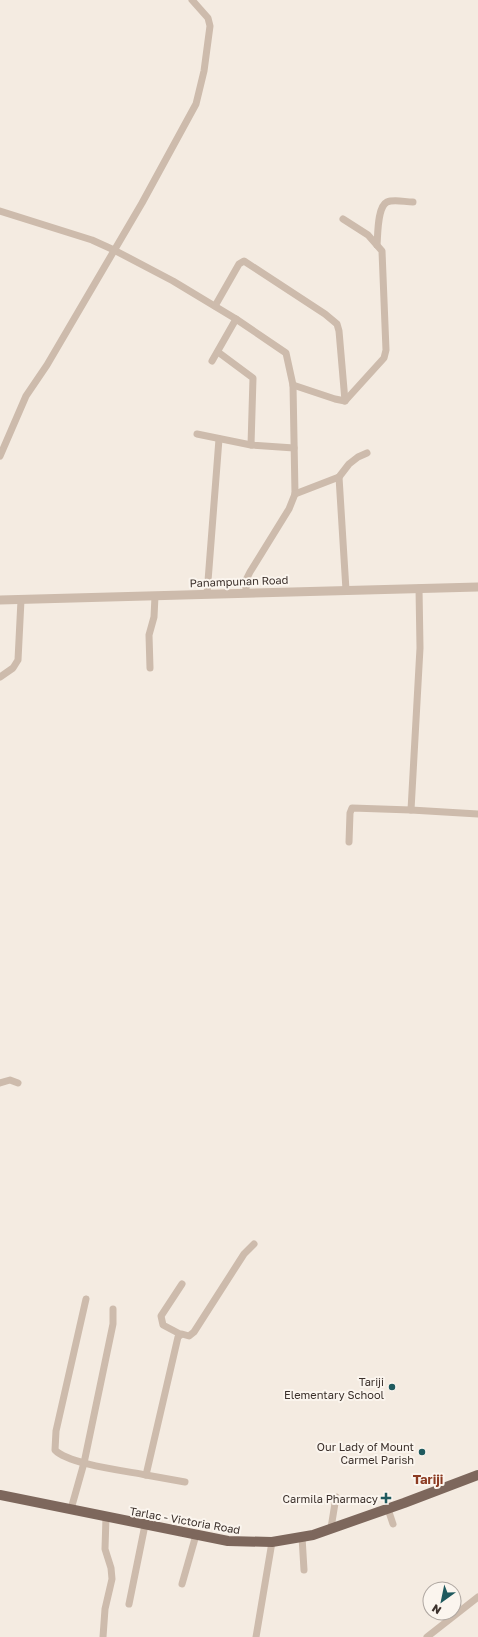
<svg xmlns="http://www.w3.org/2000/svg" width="478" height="1637" font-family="'Golos Text',sans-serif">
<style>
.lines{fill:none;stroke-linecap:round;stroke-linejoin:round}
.minor{stroke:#cdbbac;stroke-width:7}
.tertiary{stroke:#cdbbac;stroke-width:9}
.primary{stroke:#7d675c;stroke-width:10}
.poi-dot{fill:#1f5a5e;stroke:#fbf5ee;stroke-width:1.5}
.labels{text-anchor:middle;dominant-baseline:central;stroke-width:4;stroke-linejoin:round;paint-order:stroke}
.street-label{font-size:11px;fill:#3b302b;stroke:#fbf5ee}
.poi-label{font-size:11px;fill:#3b302b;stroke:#fbf5ee;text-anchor:end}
.quarter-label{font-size:13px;font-weight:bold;fill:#8c3b22;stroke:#fbf5ee}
</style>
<rect width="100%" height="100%" fill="#f4ebe1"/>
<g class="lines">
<g class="minor">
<path d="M0,211L92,240L114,250L173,281L236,319L286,353L293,385L295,494L289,509L250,572L246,580V593"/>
<path d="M377,245C378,235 377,207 387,202C394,199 405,202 413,202"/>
<path d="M215,306L239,264L244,261L325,314L337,324L339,331L345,401"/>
<path d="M218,352L253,378L251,445L294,448"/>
<path d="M212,361L236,319"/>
<path d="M293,385L335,399L345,401L384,358L386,350L382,251L368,235L343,219"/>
<path d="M197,434L251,445"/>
<path d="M0,456L26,396L47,365L142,203L196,104L204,71L210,26L208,18L192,0"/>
<path d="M339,477L346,590"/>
<path d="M295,494L339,477L349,464L358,457L367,453"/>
<path d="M207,594L219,439"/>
<path d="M150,668L149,635L154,617L155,596"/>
<path d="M0,677L13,668L18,660L21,600"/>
<path d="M411,810L478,814"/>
<path d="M349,842L350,813L352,808L411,810L420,648L419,588"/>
<path d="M0,1083L10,1080L18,1083"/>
<path d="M86,1299L56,1431L55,1450C68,1464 126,1471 146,1475L178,1337L182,1334L189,1336L194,1332L244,1254L254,1244"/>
<path d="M180,1334L163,1325L161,1316L182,1284"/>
<path d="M146,1475L185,1482"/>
<path d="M71,1509L84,1463L113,1324V1309"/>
<path d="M388,1509L393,1524"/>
<path d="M331,1528L336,1497"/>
<path d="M302,1537L304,1570"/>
<path d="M182,1584L196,1535"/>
<path d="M129,1604L145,1525"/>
<path d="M103,1637L105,1609L112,1579L111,1568L105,1549L106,1517"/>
<path d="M256,1637L272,1542"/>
<path d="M427,1637L478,1597"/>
</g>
<path class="tertiary" d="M0,600L478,587"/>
<path class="primary" d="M0,1495L228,1541L272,1542L313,1535L404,1503L478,1475"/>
</g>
<g class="poi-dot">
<circle cx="392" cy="1387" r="4"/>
<circle cx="422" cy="1452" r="4"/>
<path d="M384 1492h4v4h4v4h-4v4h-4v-4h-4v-4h4z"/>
</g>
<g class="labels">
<g class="street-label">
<text transform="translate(239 581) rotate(-2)">Panampunan Road</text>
<text transform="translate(185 1520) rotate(10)">Tarlac - Victoria Road</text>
</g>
<g class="poi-label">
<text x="384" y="1381">Tariji<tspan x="384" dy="13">Elementary School</tspan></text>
<text x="414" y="1446">Our Lady of Mount<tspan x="414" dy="13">Carmel Parish</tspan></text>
<text x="378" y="1498">Carmila Pharmacy</text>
</g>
<g class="quarter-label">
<text x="428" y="1479">Tariji</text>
</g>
</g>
<g transform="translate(442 1601) rotate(213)"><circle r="19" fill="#fbf5ee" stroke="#aea6a0"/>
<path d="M0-3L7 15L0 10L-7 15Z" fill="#1f5a5e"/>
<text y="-6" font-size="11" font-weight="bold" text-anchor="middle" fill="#3b302b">N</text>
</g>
</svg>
